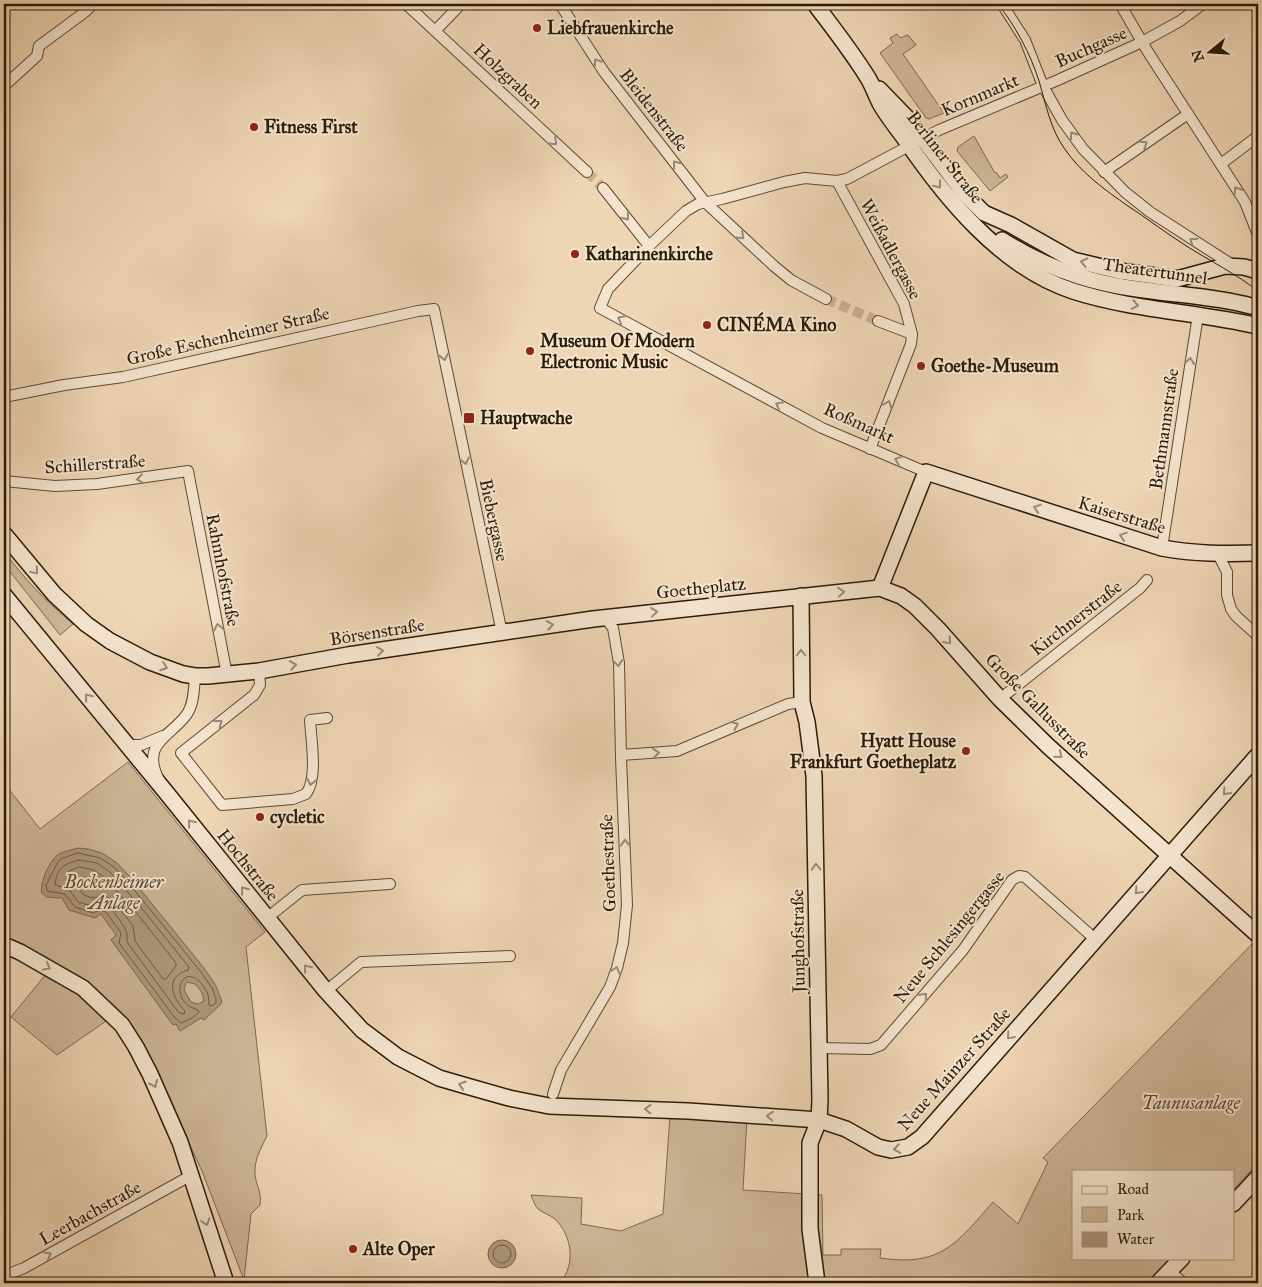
<svg xmlns="http://www.w3.org/2000/svg" width="1262" height="1287" font-family="'IM FELL Great Primer',serif">
<style>
.green{fill:#cdb697;stroke:#7c6950}
.water{fill:#ac967a;stroke:#78654d;fill-rule:evenodd}
.lines{fill:none;stroke-linecap:round;stroke-linejoin:round}
.shore{stroke:#6c5942;stroke-width:1}
.street-tunnel{stroke:#c7b092;stroke-width:10;stroke-dasharray:10 5;stroke-linecap:butt}
.street-casing{stroke:#5c4a34;stroke-width:12}
.secondary-casing{stroke:#2b1c0a;stroke-width:18}
.street{stroke:#f4e4ce;stroke-width:10}
.secondary{stroke:#f4e4ce;stroke-width:15}
.tram{stroke:#2b1c0a;stroke-width:1}
.oneway{stroke:#9a8a76}
.poi-dot{fill:#8f2418;stroke:#f4e4ce;stroke-width:2}
.labels{text-anchor:middle;dominant-baseline:central;stroke-width:4;stroke-linejoin:round;paint-order:stroke}
.poi-label{font-size:18px;font-weight:bold;fill:#2b1c0a;stroke:#f4e4ce;text-anchor:start}
.street-label{font-size:18px;fill:#2b1c0a;stroke:#f4e4ce}
.park-label{font-size:18px;font-style:italic;fill:#5c4a34;stroke:#f4e4ce}
</style>
<rect width="100%" height="100%" fill="#eed5b4"/>
<filter id="stains"><feTurbulence type="fractalNoise" baseFrequency=".004" numOctaves="4"/><feColorMatrix values="0 0 0 0 .2 0 0 0 0 .09 0 0 0 0 .02 0 0 0 .5 -.17"/></filter>
<radialGradient id="worn" r=".72"><stop offset=".6" stop-color="#630" stop-opacity="0"/><stop offset="1" stop-color="#630" stop-opacity=".3"/></radialGradient>
<g class="green">
<path d="M897,34L900,38L908,35L916,45L903,54L944,113L929,119L926,118L880,53L893,43L890,38Z"/>
<path d="M974,136L995,173L996,172L1000,178L1006,174L1008,177L990,191L957,151L958,147Z"/>
<path d="M4,551C24,579 47,602 73,624L60,635L4,564Z"/>
<path d="M128,762L265,932L246,947L267,1136C261,1148 254,1160 255,1174C256,1186 262,1191 260,1205L251,1214L244,1280L202,1171L156,1073L125,1021L4,940V783L40,829Z"/>
<path d="M1258,938V1163L1233,1190V1171H1073V1258H1171L1148,1283H560C576,1264 572,1236 555,1219C550,1215 543,1213 538,1209C535,1206 533,1200 531,1195L582,1198L581,1224L621,1231L663,1214L670,1116L747,1118L743,1190L822,1195L823,1255H841V1249H881L880,1258C941,1267 956,1244 993,1202L1018,1224L1048,1162L1043,1158Z"/>
<path d="M46,974L79,992L109,1019L57,1055L11,1017Z"/>
</g>
<g class="water">
<path d="M78,848L88,849L102,853L117,863L131,878L204,968L216,986L222,1002L220,1005L204,1020L201,1018L180,1031L176,1024L173,1025L111,940L116,935L101,914L95,918L69,910L62,898L47,897L42,893C39,884 50,859 59,854C64,851 72,850 78,848ZM186,982L195,984C199,989 205,994 203,1002L197,1004L191,1002L184,990Z"/>
<circle cx="502" cy="1254" r="14"/>
</g>
<g class="lines">
<g class="shore">
<path d="M78,853L100,858L114,867L127,881L200,971L212,988L216,999V1003L211,1006L209,1005C209,996 208,992 202,984C182,960 166,1001 198,1010L199,1012L192,1018L181,1023L175,1018L119,943L121,933L106,912L100,910L93,913L75,907L65,894L47,891L46,885L58,862L61,859Z"/>
<path d="M79,860L97,863L110,872L144,911L189,967L188,970C164,977 172,998 185,1011L184,1014L179,1013L127,942V934L125,928L111,908L104,904L92,906L78,902L69,889L55,885C57,868 63,864 79,860Z"/>
<path d="M80,867L94,870L105,878L139,916L176,963V966L166,979H163L135,941L133,926L115,902L105,896L92,898L84,895L74,884L66,879L69,871Z"/>
<circle cx="502" cy="1254" r="9"/>
</g>
<g class="street-tunnel">
<path d="M587,172L603,188"/>
<path d="M826,299L878,321"/>
</g>
<g class="street-casing">
<g id="street">
<path d="M406,4L587,172"/>
<path d="M560,4L604,72L705,202L774,266L791,280L826,299"/>
<path d="M1002,4L1025,40L1043,86L1062,120L1083,149L1125,192L1150,212L1234,266"/>
<path d="M1120,4L1148,52L1245,202L1258,235"/>
<path d="M435,31L461,4"/>
<path d="M4,86L37,56L39,46L85,12L93,4"/>
<path d="M1221,164L1258,136"/>
<path d="M1104,172L1188,114"/>
<path d="M837,181L904,304L912,334L911,344L870,449"/>
<path d="M603,188L649,246"/>
<path d="M878,321L912,334"/>
<path d="M4,397L64,385L123,377L418,311L434,309L502,633"/>
<path d="M926,472L822,428L600,308L608,289L649,246L686,211L698,204L722,199L784,182L805,178L837,181L847,179L939,130L1058,80L1142,42L1180,21L1203,4"/>
<path d="M4,481L55,486L97,484L188,471L227,675"/>
<path d="M1162,548L1198,315"/>
<path d="M1218,554L1227,572V595L1231,609L1236,616L1258,636"/>
<path d="M259,671L260,685L254,695L181,753L222,805L293,799L306,794C318,778 311,740 310,720L327,718"/>
<path d="M1000,699L1140,588L1147,580"/>
<path d="M127,745H141L163,736"/>
<path d="M621,755L677,751L788,704L802,702"/>
<path d="M159,780C140,742 171,737 187,714C194,704 194,688 195,676"/>
<path d="M267,918L302,890L390,884"/>
<path d="M326,991L361,962L510,956"/>
<path d="M819,1048L870,1049L881,1045L963,950L1012,880L1019,876L1025,877L1095,939"/>
<path d="M553,1094L561,1070L610,987L617,968L623,943L627,905L621,758L619,663L613,628L605,618"/>
<path d="M1170,1271L1183,1283"/>
<path d="M4,1276L24,1268L190,1176"/>
</g>
</g>
<g class="secondary-casing">
<g id="secondary">
<path d="M815,4C833,28 852,52 868,78C873,86 876,96 881,105C888,117 897,128 905,139C945,198 1002,268 1073,291C1132,310 1197,312 1258,326"/>
<path d="M879,89L908,119L964,193L984,213L1011,225L1073,260L1119,271L1177,279L1225,266L1244,267L1258,271"/>
<path d="M1002,240C1043,266 1089,283 1137,289C1176,295 1213,296 1251,306"/>
<path d="M4,534L54,594L86,624L110,641L150,662L183,674L195,676H208L259,671L348,655L593,619L880,588L901,596L915,606L938,629L1000,699L1048,746L1258,935"/>
<path d="M880,588L926,472L1162,548C1195,554 1225,554 1258,553"/>
<path d="M4,595L165,791L326,991L362,1030L398,1057L439,1078L463,1085L509,1098L549,1106L688,1111L819,1120L846,1129L878,1147L891,1150L908,1147L922,1137L1258,755"/>
<path d="M801,596L802,702L807,722L814,776L820,1100L819,1120L810,1143V1229L817,1283"/>
<path d="M4,945L20,952L83,988L122,1025L136,1047L150,1074L180,1142L226,1283"/>
<path d="M1233,1204L1258,1177"/>
<path d="M1158,1283L1182,1258"/>
</g>
</g>
<use href="#street" class="street"/>
<use href="#secondary" class="secondary"/>
<path class="tram" d="M998,4C1016,27 1030,53 1039,81C1046,104 1050,128 1064,148C1080,172 1105,190 1128,206C1148,219 1167,234 1188,247C1212,262 1236,274 1258,291"/>
</g>
<defs><path id="oneway-chevron" d="M-2-3.5L2.5 0L-2 3.5" fill="none" stroke-width="1.6" stroke-linecap="round" stroke-linejoin="round" transform="scale(1.25)"/></defs>
<g class="oneway">
<use href="#oneway-chevron" transform="translate(597 62) rotate(-123)"/>
<use href="#oneway-chevron" transform="translate(1073 135) rotate(-126)"/>
<use href="#oneway-chevron" transform="translate(554 142) rotate(43)"/>
<use href="#oneway-chevron" transform="translate(1144 144) rotate(-35)"/>
<use href="#oneway-chevron" transform="translate(676 164) rotate(-128)"/>
<use href="#oneway-chevron" transform="translate(938 185) rotate(53)"/>
<use href="#oneway-chevron" transform="translate(1237 190) rotate(-122)"/>
<use href="#oneway-chevron" transform="translate(626 217) rotate(51)"/>
<use href="#oneway-chevron" transform="translate(741 236) rotate(43)"/>
<use href="#oneway-chevron" transform="translate(1193 241) rotate(-147)"/>
<use href="#oneway-chevron" transform="translate(1084 262) rotate(-167)"/>
<use href="#oneway-chevron" transform="translate(1135 305) rotate(11)"/>
<use href="#oneway-chevron" transform="translate(621 319) rotate(-152)"/>
<use href="#oneway-chevron" transform="translate(444 357) rotate(79)"/>
<use href="#oneway-chevron" transform="translate(1190 361) rotate(-82)"/>
<use href="#oneway-chevron" transform="translate(888 404) rotate(-69)"/>
<use href="#oneway-chevron" transform="translate(779 405) rotate(-151)"/>
<use href="#oneway-chevron" transform="translate(898 460) rotate(-158)"/>
<use href="#oneway-chevron" transform="translate(465 461) rotate(78)"/>
<use href="#oneway-chevron" transform="translate(140 479) rotate(172)"/>
<use href="#oneway-chevron" transform="translate(1037 508) rotate(-162)"/>
<use href="#oneway-chevron" transform="translate(1123 536) rotate(-162)"/>
<use href="#oneway-chevron" transform="translate(35 571) rotate(50)"/>
<use href="#oneway-chevron" transform="translate(841 592) rotate(-6)"/>
<use href="#oneway-chevron" transform="translate(654 612) rotate(-6)"/>
<use href="#oneway-chevron" transform="translate(550 625) rotate(-9)"/>
<use href="#oneway-chevron" transform="translate(218 627) rotate(-101)"/>
<use href="#oneway-chevron" transform="translate(948 641) rotate(49)"/>
<use href="#oneway-chevron" transform="translate(380 651) rotate(-8)"/>
<use href="#oneway-chevron" transform="translate(801 653) rotate(-90)"/>
<use href="#oneway-chevron" transform="translate(618 663) rotate(85)"/>
<use href="#oneway-chevron" transform="translate(293 665) rotate(-9)"/>
<use href="#oneway-chevron" transform="translate(164 667) rotate(20)"/>
<use href="#oneway-chevron" transform="translate(88 697) rotate(-129)"/>
<use href="#oneway-chevron" transform="translate(219 723) rotate(-38)"/>
<use href="#oneway-chevron" transform="translate(735 725) rotate(-24)"/>
<use href="#oneway-chevron" transform="translate(656 753) rotate(-5)"/>
<use href="#oneway-chevron" transform="translate(1059 755) rotate(41)"/>
<use href="#oneway-chevron" transform="translate(311 782) rotate(103)"/>
<use href="#oneway-chevron" transform="translate(1226 792) rotate(132)"/>
<use href="#oneway-chevron" transform="translate(191 823) rotate(-129)"/>
<use href="#oneway-chevron" transform="translate(625 843) rotate(-93)"/>
<use href="#oneway-chevron" transform="translate(816 867) rotate(-91)"/>
<use href="#oneway-chevron" transform="translate(244 890) rotate(-129)"/>
<use href="#oneway-chevron" transform="translate(1138 891) rotate(132)"/>
<use href="#oneway-chevron" transform="translate(47 967) rotate(29)"/>
<use href="#oneway-chevron" transform="translate(307 968) rotate(-129)"/>
<use href="#oneway-chevron" transform="translate(616 970) rotate(-72)"/>
<use href="#oneway-chevron" transform="translate(924 996) rotate(-49)"/>
<use href="#oneway-chevron" transform="translate(1010 1036) rotate(131)"/>
<use href="#oneway-chevron" transform="translate(154 1084) rotate(67)"/>
<use href="#oneway-chevron" transform="translate(462 1085) rotate(-163)"/>
<use href="#oneway-chevron" transform="translate(648 1109) rotate(-178)"/>
<use href="#oneway-chevron" transform="translate(770 1116) rotate(-176)"/>
<use href="#oneway-chevron" transform="translate(897 1149) rotate(172)"/>
<use href="#oneway-chevron" transform="translate(206 1222) rotate(72)"/>
<use href="#oneway-chevron" transform="translate(48 1255) rotate(-29)"/>
</g>
<g class="poi-dot">
<circle cx="537" cy="28" r="5"/>
<circle cx="254" cy="127" r="5"/>
<circle cx="575" cy="254" r="5"/>
<circle cx="707" cy="325" r="5"/>
<circle cx="530" cy="351" r="5"/>
<circle cx="921" cy="366" r="5"/>
<rect x="463" y="412" width="12" height="12" rx="2.5"/>
<circle cx="966" cy="751" r="5"/>
<circle cx="260" cy="817" r="5"/>
<circle cx="353" cy="1249" r="5"/>
</g>
<g class="labels">
<g class="poi-label">
<text x="547" y="28">Liebfrauenkirche</text>
<text x="264" y="127">Fitness First</text>
<text x="585" y="254">Katharinenkirche</text>
<text x="717" y="325">CINÉMA Kino</text>
<text x="540" y="341">Museum Of Modern<tspan x="540" dy="21">Electronic Music</tspan></text>
<text x="931" y="366">Goethe-Museum</text>
<text x="480" y="418">Hauptwache</text>
<text x="956" y="741" text-anchor="end">Hyatt House<tspan x="956" dy="21">Frankfurt Goetheplatz</tspan></text>
<text x="270" y="817">cycletic</text>
<text x="363" y="1249">Alte Oper</text>
</g>
<g class="street-label">
<text transform="translate(1091 47) rotate(-24)">Buchgasse</text>
<text transform="translate(508 76) rotate(43)">Holzgraben</text>
<text transform="translate(980 95) rotate(-23)">Kornmarkt</text>
<text transform="translate(654 110) rotate(52)">Bleidenstraße</text>
<text transform="translate(945 157) rotate(52)">Berliner Straße</text>
<text transform="translate(891 249) rotate(62)">Weißadlergasse</text>
<text transform="translate(1155 271) rotate(8)">Theatertunnel</text>
<text transform="translate(228 336) rotate(-13)">Große Eschenheimer Straße</text>
<text transform="translate(859 423) rotate(24)">Roßmarkt</text>
<text transform="translate(1164 429) rotate(-82)">Bethmannstraße</text>
<text transform="translate(95 464) rotate(-4)">Schillerstraße</text>
<text transform="translate(1122 515) rotate(17)">Kaiserstraße</text>
<text transform="translate(494 520) rotate(78)">Biebergasse</text>
<text transform="translate(223 570) rotate(79)">Rahmhofstraße</text>
<text transform="translate(701 588) rotate(-6)">Goetheplatz</text>
<text transform="translate(1076 618) rotate(-38)">Kirchnerstraße</text>
<text transform="translate(377 632) rotate(-9)">Börsenstraße</text>
<text transform="translate(1038 706) rotate(45)">Große Gallusstraße</text>
<text transform="translate(608 863) rotate(-92)">Goethestraße</text>
<text transform="translate(248 865) rotate(51)">Hochstraße</text>
<text transform="translate(949 937) rotate(-51)">Neue Schlesingergasse</text>
<text transform="translate(798 941) rotate(-91)">Junghofstraße</text>
<text transform="translate(954 1069) rotate(-48)">Neue Mainzer Straße</text>
<text transform="translate(90 1213) rotate(-29)">Leerbachstraße</text>
</g>
<g class="park-label">
<text x="114" y="882">Bockenheimer<tspan x="114" dy="21">Anlage</tspan></text>
<text x="1191" y="1103">Taunusanlage</text>
</g>
</g>
<rect width="1262" height="1287" fill="none" stroke="#eed5b4" stroke-width="20"/>
<rect x="5" y="5" width="1252" height="1277" fill="none" stroke="#2b1c0a" stroke-width="2.5"/>
<rect x="10" y="10" width="1242" height="1267" fill="none" stroke="#2b1c0a"/>
<rect x="1072" y="1170" width="162" height="90" fill="#f4e4ce" stroke="#a49480"/>
<rect x="1082" y="1186" width="25" height="8" fill="#f4e4ce" stroke="#a49480"/>
<text x="1117" y="1194" font-size="15" fill="#2b1c0a">Road</text>
<rect x="1082" y="1207" width="25" height="15" fill="#cdb697" stroke="#a49480"/>
<text x="1117" y="1220" font-size="15" fill="#2b1c0a">Park</text>
<rect x="1082" y="1232" width="25" height="15" fill="#ac967a" stroke="#a49480"/>
<text x="1117" y="1244" font-size="15" fill="#2b1c0a">Water</text>
<g transform="translate(1210 52) rotate(252)" stroke="#f4e4ce" stroke-width="4" paint-order="stroke">
<path d="M0-4L9 19L0 12L-9 19Z" fill="#2b1c0a"/>
<text y="-8" font-size="14" font-weight="bold" text-anchor="middle" fill="#2b1c0a">N</text>
</g>
<rect width="100%" height="100%" filter="url(#stains)"/>
<rect width="100%" height="100%" fill="url(#worn)"/>
</svg>
